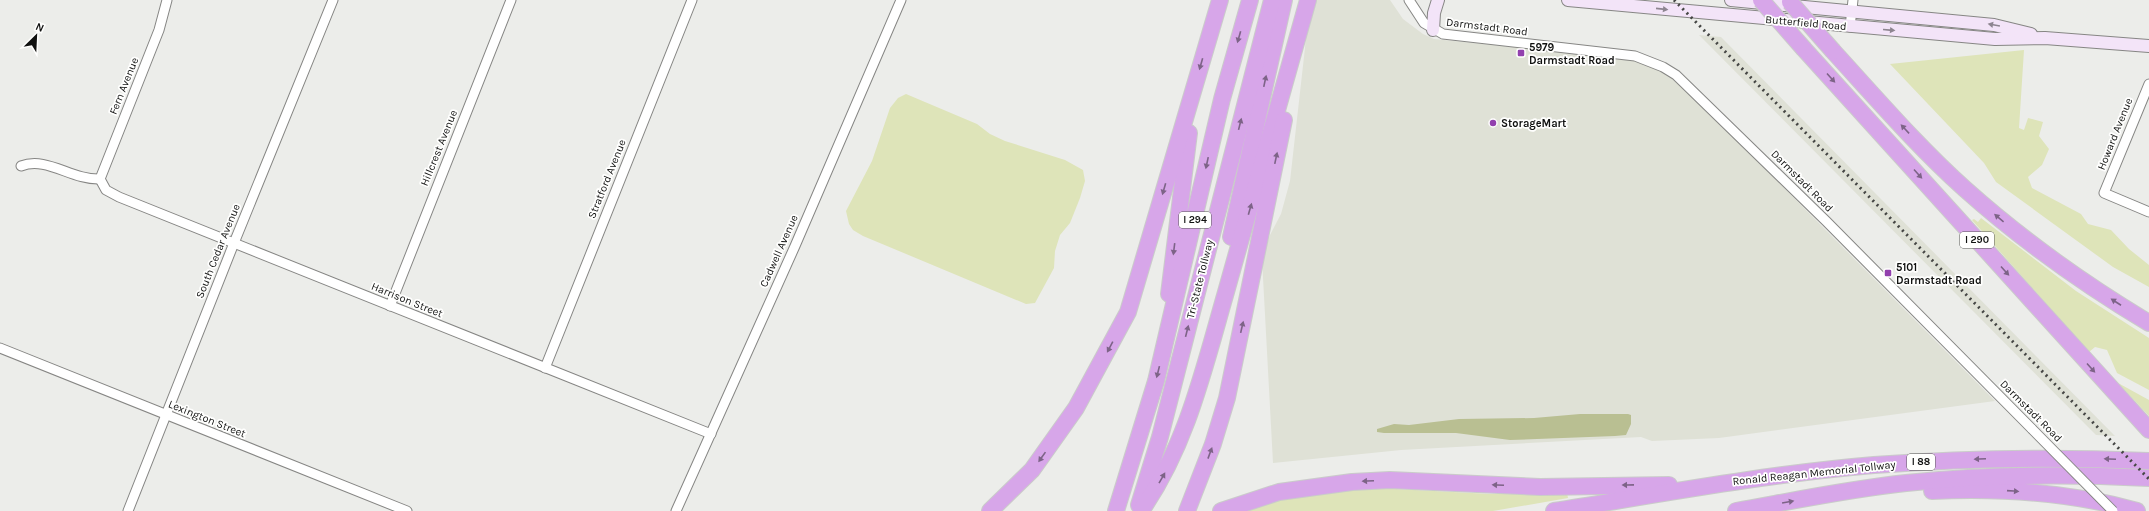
<svg xmlns="http://www.w3.org/2000/svg" width="2149" height="511" font-family="Karla,sans-serif">
<style>
.built{fill:#dfe1d6}
.green{fill:#dee4b9}
.water{fill:#b9bf92}
.lines{fill:none;stroke-linecap:round;stroke-linejoin:round}
.street-casing{stroke:#868684;stroke-width:11}
.secondary-casing{stroke:#868684;stroke-width:14}
.highway-casing{stroke:#cacbca;stroke-width:18}
.street{stroke:#fff;stroke-width:9}
.secondary{stroke:#f3e4f8;stroke-width:12}
.highway{stroke:#d7a6e9;stroke-width:16}
.rail{stroke:#454644;stroke-width:3;stroke-dasharray:2 4;stroke-linecap:butt}
.street-bridge-casing{stroke:#868684;stroke-width:11;stroke-linecap:butt}
.highway-bridge-casing{stroke:#cacbca;stroke-width:18;stroke-linecap:butt}
.street-bridge{stroke:#fff;stroke-width:9}
.highway-bridge{stroke:#d7a6e9;stroke-width:16}
.oneway{fill:#8d8590}
.oneway2{fill:#7d6387}
.poi-dot{fill:#9240ae;stroke:#fffffe;stroke-width:1.5}
.labels{text-anchor:middle;dominant-baseline:central;stroke-width:3.5;stroke-linejoin:round;paint-order:stroke}
.shield{fill:#fffffe;stroke:#585857;stroke-width:1}
.shield-label{font-size:10px;font-weight:bold;fill:#101110}
.street-label{font-size:11px;fill:#101110;stroke:#fffffe}
.poi-label{font-size:11px;font-weight:bold;fill:#101110;stroke:#fffffe;text-anchor:start}
</style>
<rect width="100%" height="100%" fill="#ecedea"/>
<g class="built">
<path d="M1308,0H1390L1403,19L1423,34L1434,39L1622,58L1636,61L1662,71L1691,94L1995,401L1719,438L1652,441L1641,437L1401,450L1273,463L1262,259L1270,235L1281,214L1290,181L1305,48Z"/>
<path d="M1699,35L1721,37L2115,436L2096,435Z"/>
</g>
<g class="green">
<path d="M2024,50L2019,128L2024,130L2028,118L2043,122L2039,136L2049,149L2042,165L2028,177L2032,188L2081,214L2088,224L2111,230L2129,249L2149,265V287L2113,267L1996,182L1984,163L1890,64Z"/>
<path d="M906,94L977,124L990,134L1005,141L1065,160L1083,170L1085,181L1080,198L1070,223L1060,235L1055,251L1054,268L1035,303L1026,304L863,236L853,230L849,224L846,211L872,161L890,108L898,98Z"/>
<path d="M1981,218L2076,291L2149,338V390L2117,373L2107,350L2095,347L2089,352L1972,220L1974,219L1978,222Z"/>
<path d="M2118,383L2149,400V416Z"/>
<path d="M1377,488L1491,494L1567,493L1568,498L1493,511H1243C1283,494 1335,490 1377,488Z"/>
</g>
<path class="water" d="M1580,414H1628L1631,415V424L1626,435L1615,436L1510,440L1456,433H1384L1377,432V429L1394,424L1409,425L1459,419L1534,418Z"/>
<g class="lines">
<g class="street-casing">
<g id="street">
<path d="M1409,0L1424,23L1443,34L1635,56L1663,67L1676,75L1826,221L2032,429"/>
<path d="M1850,27L1853,0"/>
<path d="M2149,84L2104,193L2149,212"/>
<path d="M21,166C47,156 71,180 100,179"/>
<path d="M100,179L106,190L119,197L711,434"/>
<path d="M100,179L159,30L167,0"/>
<path d="M390,306L511,0"/>
<path d="M0,348L407,511"/>
<path d="M545,368L692,0"/>
<path d="M128,511L234,243L333,0"/>
<path d="M676,511L795,246L901,0"/>
</g>
</g>
<g class="secondary-casing">
<g id="secondary">
<path d="M1568,0L1995,39L2045,38L2149,46"/>
<path d="M1731,0L1994,25L2031,34"/>
<path d="M1433,30L1434,13L1438,0"/>
</g>
</g>
<g class="highway-casing">
<g id="highway">
<path d="M1804,49L2149,430"/>
<path d="M1833,51C1876,98 1918,147 1965,189C2022,240 2084,284 2149,323"/>
<path d="M1231,237L1284,0"/>
<path d="M1169,294L1189,133"/>
<path d="M1932,491C2000,488 2071,492 2137,511"/>
<path d="M1139,505L1160,437L1272,0"/>
<path d="M990,511L1032,470L1076,408L1128,312L1220,0"/>
<path d="M1116,511L1156,381L1222,99L1250,0"/>
<path d="M1141,511C1187,445 1204,368 1226,292C1254,195 1280,97 1308,0"/>
<path d="M1187,511L1213,444L1227,398L1284,120"/>
<path d="M1221,511L1279,492L1352,482L1390,480L1540,487L1669,485"/>
<path d="M1554,511C1660,494 1767,474 1874,465C1966,458 2057,457 2149,461"/>
<path d="M1736,511C1792,501 1849,489 1906,483C1987,474 2068,474 2149,478"/>
</g>
</g>
<use href="#street" class="street"/>
<use href="#secondary" class="secondary"/>
<use href="#highway" class="highway"/>
<path class="rail" d="M1674,0L2149,479"/>
<g class="street-bridge-casing">
<path id="street-bridge" d="M2032,429L2113,511"/>
</g>
<g class="highway-bridge-casing">
<g id="highway-bridge">
<path d="M1761,0L1804,49"/>
<path d="M1790,2L1833,51"/>
</g>
</g>
<use href="#street-bridge" class="street-bridge"/>
<use href="#highway-bridge" class="highway-bridge"/>
</g>
<defs><path id="oneway-solid" d="M-6-.8H1V-3.2L6.5 0L1 3.2V.8H-6Z"/></defs>
<g class="oneway">
<use href="#oneway-solid" transform="translate(1662 9) rotate(6)"/>
<use href="#oneway-solid" transform="translate(1994 25) rotate(-170)"/>
<use href="#oneway-solid" transform="translate(1889 30) rotate(5)"/>
</g>
<g class="oneway2">
<use href="#oneway-solid" transform="translate(1239 37) rotate(106)"/>
<use href="#oneway-solid" transform="translate(1201 64) rotate(106)"/>
<use href="#oneway-solid" transform="translate(1831 78) rotate(48)"/>
<use href="#oneway-solid" transform="translate(1265 81) rotate(-78)"/>
<use href="#oneway-solid" transform="translate(1240 124) rotate(-76)"/>
<use href="#oneway-solid" transform="translate(1905 129) rotate(-133)"/>
<use href="#oneway-solid" transform="translate(1276 158) rotate(-78)"/>
<use href="#oneway-solid" transform="translate(1207 163) rotate(102)"/>
<use href="#oneway-solid" transform="translate(1918 174) rotate(48)"/>
<use href="#oneway-solid" transform="translate(1164 189) rotate(106)"/>
<use href="#oneway-solid" transform="translate(1250 209) rotate(-74)"/>
<use href="#oneway-solid" transform="translate(1999 218) rotate(-140)"/>
<use href="#oneway-solid" transform="translate(1174 249) rotate(97)"/>
<use href="#oneway-solid" transform="translate(2005 271) rotate(48)"/>
<use href="#oneway-solid" transform="translate(2116 302) rotate(-147)"/>
<use href="#oneway-solid" transform="translate(1242 327) rotate(-77)"/>
<use href="#oneway-solid" transform="translate(1187 331) rotate(-76)"/>
<use href="#oneway-solid" transform="translate(1110 347) rotate(118)"/>
<use href="#oneway-solid" transform="translate(2091 368) rotate(48)"/>
<use href="#oneway-solid" transform="translate(1158 372) rotate(104)"/>
<use href="#oneway-solid" transform="translate(1210 453) rotate(-70)"/>
<use href="#oneway-solid" transform="translate(1042 457) rotate(125)"/>
<use href="#oneway-solid" transform="translate(1980 459) rotate(178)"/>
<use href="#oneway-solid" transform="translate(2110 459) rotate(-178)"/>
<use href="#oneway-solid" transform="translate(1162 478) rotate(-60)"/>
<use href="#oneway-solid" transform="translate(1368 481) rotate(177)"/>
<use href="#oneway-solid" transform="translate(1498 485) rotate(-177)"/>
<use href="#oneway-solid" transform="translate(1628 485) rotate(179)"/>
<use href="#oneway-solid" transform="translate(2013 491) rotate(4)"/>
<use href="#oneway-solid" transform="translate(1788 502) rotate(-10)"/>
</g>
<g class="poi-dot">
<rect x="1517" y="49" width="8" height="8" rx="2"/>
<circle cx="1493" cy="123" r="4"/>
<rect x="1884" y="269" width="8" height="8" rx="2"/>
</g>
<g class="labels">
<g class="shield">
<rect x="1179" y="212" width="32" height="16" rx="3"/>
<rect x="1960" y="232" width="34" height="16" rx="3"/>
<rect x="1907" y="454" width="28" height="16" rx="3"/>
</g>
<g class="shield-label">
<text x="1195" y="220">I 294</text>
<text x="1977" y="240">I 290</text>
<text x="1921" y="462">I 88</text>
</g>
<g class="street-label">
<text transform="translate(1806 23) rotate(5)">Butterfield Road</text>
<text transform="translate(1487 27) rotate(7)">Darmstadt Road</text>
<text transform="translate(124 86) rotate(-68)">Fern Avenue</text>
<text transform="translate(2115 134) rotate(-68)">Howard Avenue</text>
<text transform="translate(439 148) rotate(-68)">Hillcrest Avenue</text>
<text transform="translate(607 179) rotate(-68)">Stratford Avenue</text>
<text transform="translate(1802 181) rotate(45)">Darmstadt Road</text>
<text transform="translate(218 251) rotate(-68)">South Cedar Avenue</text>
<text transform="translate(779 251) rotate(-66)">Cadwell Avenue</text>
<text transform="translate(1200 279) rotate(-76)">Tri-State Tollway</text>
<text transform="translate(407 300) rotate(22)">Harrison Street</text>
<text transform="translate(2031 411) rotate(45)">Darmstadt Road</text>
<text transform="translate(207 419) rotate(22)">Lexington Street</text>
<text transform="translate(1814 473) rotate(-6)">Ronald Reagan Memorial Tollway</text>
</g>
<g class="poi-label">
<text x="1529" y="47">5979<tspan x="1529" dy="13">Darmstadt Road</tspan></text>
<text x="1501" y="123">StorageMart</text>
<text x="1896" y="267">5101<tspan x="1896" dy="13">Darmstadt Road</tspan></text>
</g>
</g>
<g transform="translate(36 36) rotate(24)" stroke="#fffffe" stroke-width="3" paint-order="stroke">
<path d="M0-3L7 15L0 10L-7 15Z" fill="#101110"/>
<text y="-6" font-size="11" font-weight="bold" text-anchor="middle" fill="#101110">N</text>
</g>
</svg>
